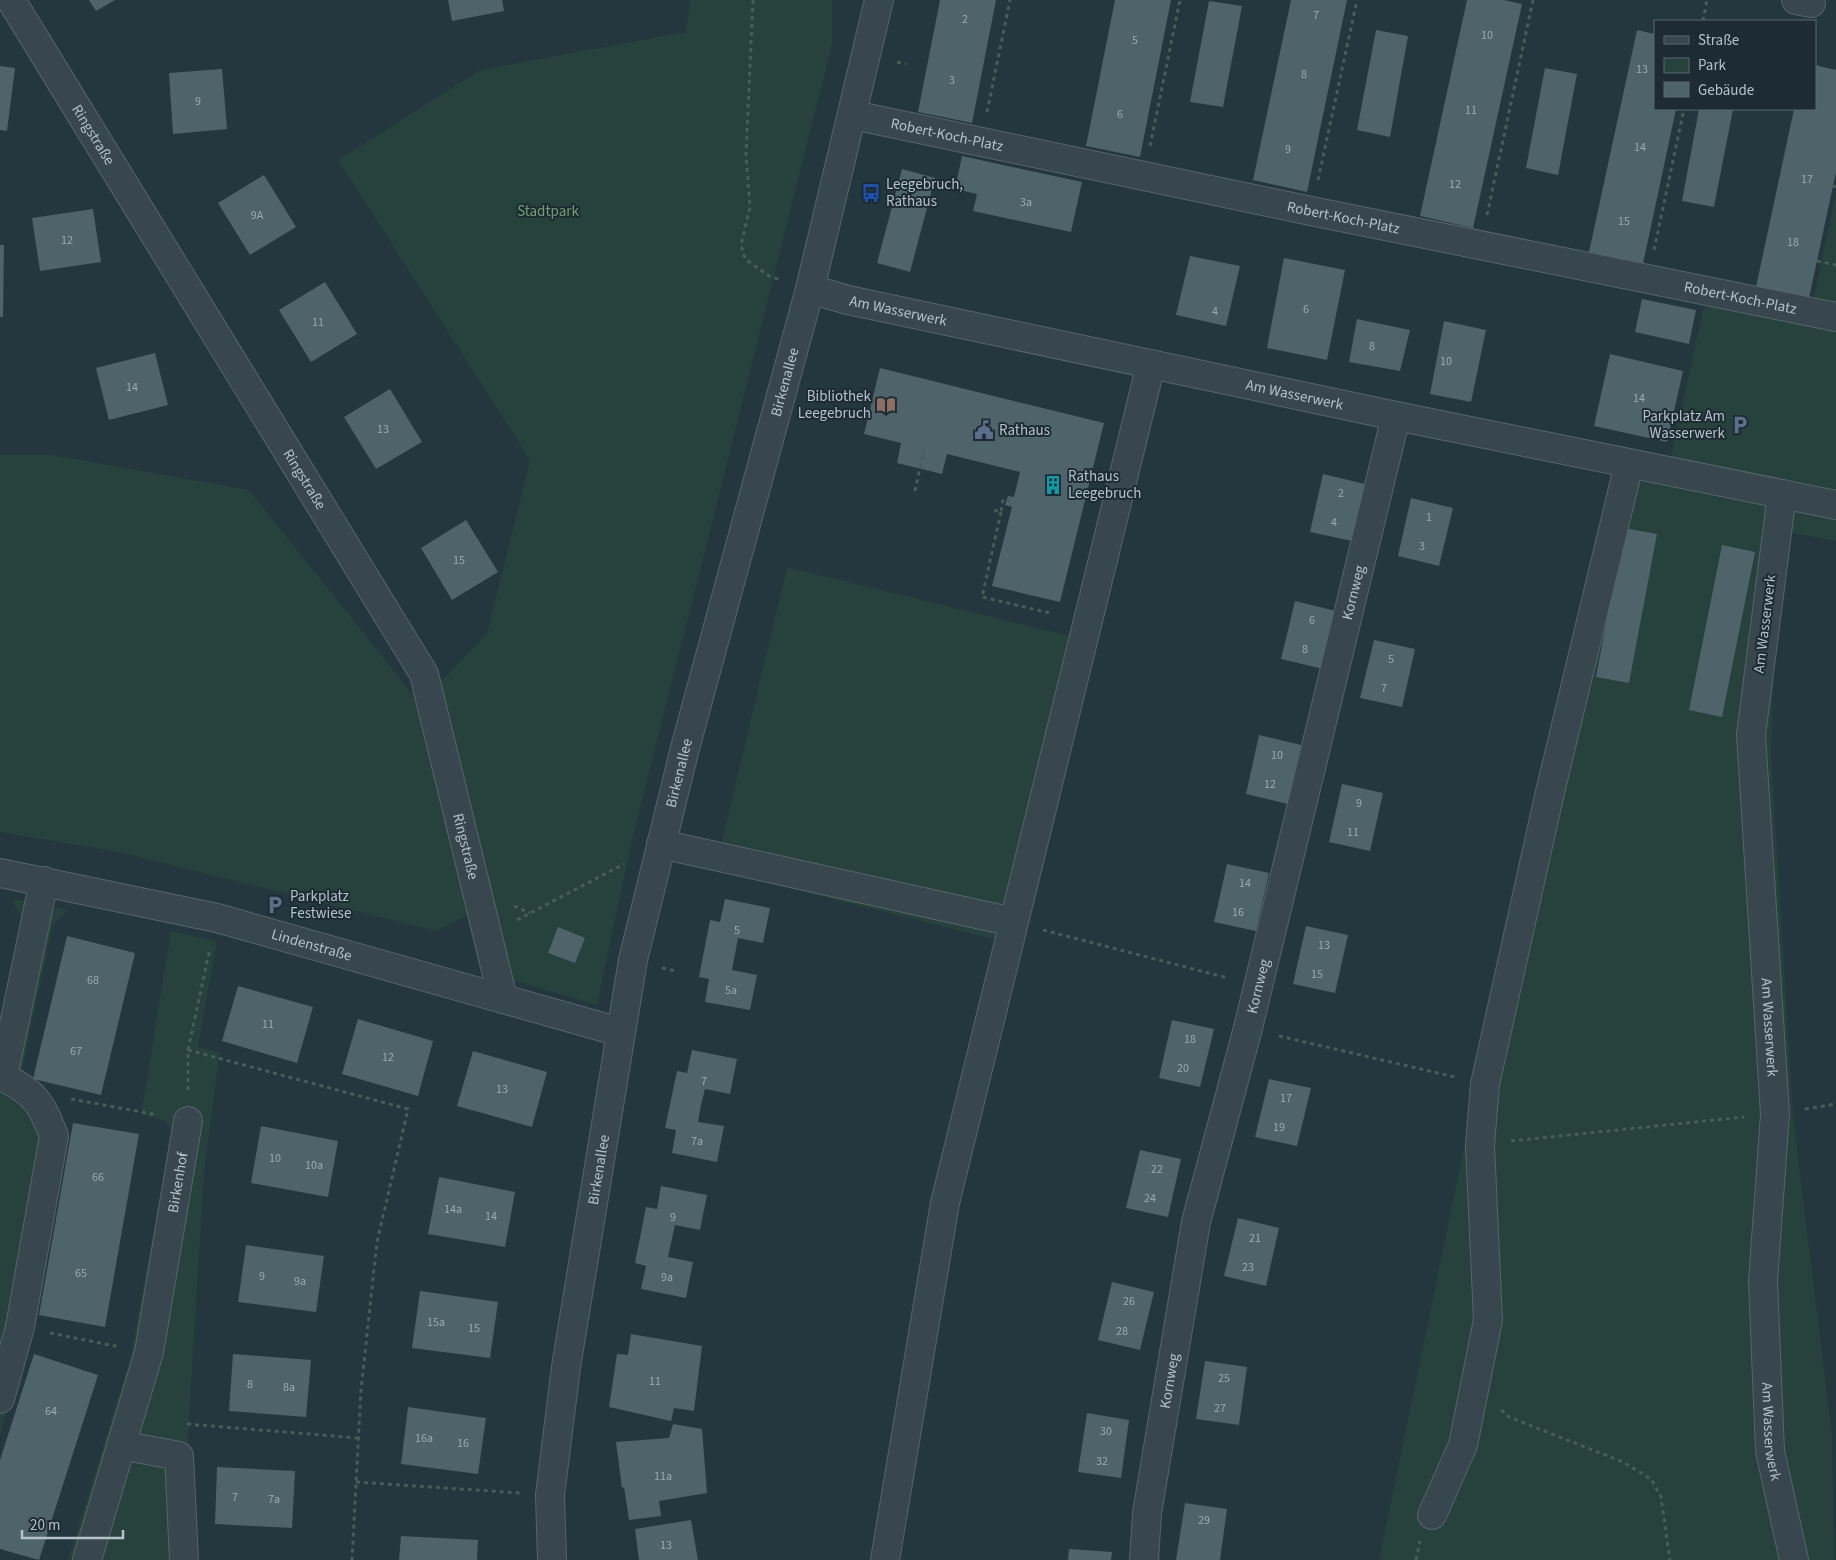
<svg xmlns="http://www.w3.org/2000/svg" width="1836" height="1560" font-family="'Source Sans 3',sans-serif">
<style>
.green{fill:#27413c}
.building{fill:#4f636b}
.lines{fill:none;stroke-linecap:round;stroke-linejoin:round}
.minor-casing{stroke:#56656c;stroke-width:30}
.path{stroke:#465d59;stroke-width:3;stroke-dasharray:4 4;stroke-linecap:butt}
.minor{stroke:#38474e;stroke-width:28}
.labels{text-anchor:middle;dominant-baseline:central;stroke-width:4;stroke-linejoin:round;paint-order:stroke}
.number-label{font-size:12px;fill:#9baab2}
.street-label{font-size:15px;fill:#b4c2c9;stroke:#1d2c33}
.poi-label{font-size:15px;fill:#b4c2c9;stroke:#1d2c33;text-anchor:start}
.park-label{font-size:15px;fill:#749f72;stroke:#1d2c33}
</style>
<rect width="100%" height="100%" fill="#24363e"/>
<g class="green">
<path d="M690,0H832V45L630,849L597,1005L480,971L467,916L436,931L118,852L0,832V455H53L249,490L420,703L487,634L530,460L338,160L480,70L686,32Z"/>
<path d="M1836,193V541L1791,533L1774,651L1771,753L1793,1116L1832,1434L1834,1560H1379L1554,711L1621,446L1671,457L1710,278L1813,301Z"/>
<path d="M787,567L1083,639L1002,941L715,870Z"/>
<path d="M11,899L68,910L53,925L21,1075L51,1095L65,1125L28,1335L0,1434V1022L21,917Z"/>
<path d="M171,931L217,941L198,1047L220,1052L204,1172L187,1453L195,1560H68L130,1359L172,1131L164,1120L141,1115Z"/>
</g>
<g class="building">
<path d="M89,0H115L96,11Z"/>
<path d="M448,0H502L504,11L452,21Z"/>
<path d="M940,0H996L972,123L918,112Z"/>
<path d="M1115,0H1171L1140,157L1086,146Z"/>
<path d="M1291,0H1347L1307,192L1253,180Z"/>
<path d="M1467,0H1504L1522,4L1473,228L1420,216Z"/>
<path d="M1209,1L1242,6L1223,107L1190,102Z"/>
<path d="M1376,30L1408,36L1390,137L1357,130Z"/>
<path d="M1637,30L1655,34V109H1676L1643,264L1589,252Z"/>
<path d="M1815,65L1836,70V172L1809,298L1756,287L1794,109H1815Z"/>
<path d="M0,66L15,68L7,131L0,130Z"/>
<path d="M1545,68L1577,74L1558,175L1526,168Z"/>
<path d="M222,69L227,129L173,134L169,73Z"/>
<path d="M1699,109H1733L1714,207L1682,201Z"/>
<path d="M962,156L1082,182L1071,232L973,211L977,194L955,189Z"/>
<path d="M902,169L935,178L910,272L877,263Z"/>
<path d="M264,175L296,227L250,255L218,203Z"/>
<path d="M93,209L101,262L40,271L32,218Z"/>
<path d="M0,245H4L3,317H0Z"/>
<path d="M1190,256L1240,266L1226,326L1176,315Z"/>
<path d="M1284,258L1345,270L1327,360L1267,348Z"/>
<path d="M325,282L357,334L311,362L279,310Z"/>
<path d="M1642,299L1696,310L1689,344L1635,332Z"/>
<path d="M1357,319L1410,330L1400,371L1349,362Z"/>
<path d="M1444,321L1486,330L1471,402L1430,394Z"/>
<path d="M155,353L168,405L109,420L96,368Z"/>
<path d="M1610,354L1683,371L1667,442L1594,426Z"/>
<path d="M880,368L1104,423L1060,602L992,586L1012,507L1005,505L1008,496L1014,497L1020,472L947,454L942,474L897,463L901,443L864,434Z"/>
<path d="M390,389L422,442L376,469L344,417Z"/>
<path d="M1323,474L1365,484L1352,541L1310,532Z"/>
<path d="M1411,498L1453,508L1439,566L1398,556Z"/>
<path d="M466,520L498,572L452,600L421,548Z"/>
<path d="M1624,528L1657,534L1629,683L1596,677Z"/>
<path d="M1722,545L1755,552L1722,717L1689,710Z"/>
<path d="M1295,601L1336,611L1323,669L1281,659Z"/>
<path d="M1374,640L1415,649L1402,707L1360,698Z"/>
<path d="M1259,735L1301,745L1288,804L1246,794Z"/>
<path d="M1342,784L1383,793L1370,851L1329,842Z"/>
<path d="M1227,864L1269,873L1256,931L1214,922Z"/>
<path d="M725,899L770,908L763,943L738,938L732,970L757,975L750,1010L705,1002L709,979L699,977L710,920L720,922Z"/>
<path d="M1306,926L1348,935L1335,993L1293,984Z"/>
<path d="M558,927L585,938L575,963L548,953Z"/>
<path d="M67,936L135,953L101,1095L33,1079Z"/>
<path d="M238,986L313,1007L297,1063L222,1041Z"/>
<path d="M358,1019L433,1041L418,1096L342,1074Z"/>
<path d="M1172,1020L1214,1029L1200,1087L1159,1078Z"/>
<path d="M692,1050L737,1059L730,1094L705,1089L701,1105L698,1122L724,1126L717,1162L672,1153L676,1130L665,1128L677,1071L687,1073Z"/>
<path d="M473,1051L547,1072L532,1127L457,1106Z"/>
<path d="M1269,1079L1311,1088L1297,1146L1255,1137Z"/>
<path d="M73,1123L139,1134L105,1327L39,1315Z"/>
<path d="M261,1126L338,1141L328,1197L251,1183Z"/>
<path d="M1140,1150L1181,1159L1168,1217L1126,1208Z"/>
<path d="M439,1177L515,1192L505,1247L428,1234Z"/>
<path d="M661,1186L707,1195L700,1230L675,1225L668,1257L693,1262L686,1298L641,1289L646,1266L635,1263L646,1207L657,1209Z"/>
<path d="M1238,1218L1279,1228L1266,1286L1224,1276Z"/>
<path d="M246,1245L324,1256L316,1312L238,1302Z"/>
<path d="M1112,1282L1154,1292L1140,1350L1098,1340Z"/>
<path d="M420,1291L498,1302L490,1358L412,1348Z"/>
<path d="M631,1334L702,1346L694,1411L674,1408L671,1421L609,1407L617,1354L628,1355Z"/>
<path d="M34,1354L98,1375L39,1560L0,1549V1460Z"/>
<path d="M233,1354L311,1360L306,1417L229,1411Z"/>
<path d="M1205,1361L1247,1367L1239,1425L1196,1419Z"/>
<path d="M408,1407L486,1418L478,1474L401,1464Z"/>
<path d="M1087,1413L1129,1420L1121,1478L1078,1472Z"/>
<path d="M673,1424L702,1429L707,1493L659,1501L661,1516L629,1520L624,1487L622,1488L616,1442L669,1438Z"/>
<path d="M217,1467L295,1471L292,1528L215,1524Z"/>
<path d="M1185,1503L1227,1509L1220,1560H1176Z"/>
<path d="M691,1520L698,1560H639L635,1529Z"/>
<path d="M401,1536L478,1540L477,1560H399Z"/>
<path d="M1069,1549L1112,1552L1111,1560H1068Z"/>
</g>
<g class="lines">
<g class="minor-casing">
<g id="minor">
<path id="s1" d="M11,0L424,674L503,999"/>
<path d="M1796,0L1811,3"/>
<path id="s2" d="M853,115L1311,211L1836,317"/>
<path id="s3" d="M810,289L848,300L1396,416L1836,505"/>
<path id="s4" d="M1782,494L1751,735L1775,1114L1763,1281L1770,1451L1794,1560"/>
<path d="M661,844L1013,922"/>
<path id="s5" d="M0,873L217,918L620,1032"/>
<path d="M0,1077H3L44,881"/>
<path d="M0,1399L20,1327L54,1136C41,1103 36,1093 3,1077"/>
<path d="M121,1445L179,1456L184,1560"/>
<path d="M1432,1515L1463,1445L1488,1320L1480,1145L1485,1084L1550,792L1629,464"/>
<path id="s6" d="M87,1560L149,1352L188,1121"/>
<path id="s7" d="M552,1560L550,1495L566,1367L633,960L685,748L810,289L879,0"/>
<path d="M885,1560L945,1203L1151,364"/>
<path id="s8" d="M1144,1560L1147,1513L1196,1222L1248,1028L1396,416"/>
</g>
</g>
<g class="path">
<path d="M753,0L746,155L750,207L741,245L745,259L769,276L781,280"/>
<path d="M1703,21L1707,0"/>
<path d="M897,62L906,64"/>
<path d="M987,112L1010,0"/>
<path d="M1150,146L1180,0"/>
<path d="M1318,180L1357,0"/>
<path d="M1833,186L1836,187"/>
<path d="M1487,215L1533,0"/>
<path d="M1654,250L1684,109"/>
<path d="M1817,261L1836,265"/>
<path d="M915,491L924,449"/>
<path d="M994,510L1001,512L1003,499L1013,502"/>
<path d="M1001,512L982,597L1050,613"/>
<path d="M514,906L530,913"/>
<path d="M517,920L624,864"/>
<path d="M1043,930L1228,978"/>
<path d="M662,968L676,971"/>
<path d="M1279,1036L1455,1077"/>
<path d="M188,1050L408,1109L377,1242L361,1390L352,1560"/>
<path d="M188,1090V1050L210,948"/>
<path d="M71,1099L158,1115"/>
<path d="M1805,1109L1836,1104"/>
<path d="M1511,1141L1744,1117"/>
<path d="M50,1333L120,1347"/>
<path d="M1501,1410L1509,1417L1623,1462L1651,1479L1661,1497L1670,1560"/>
<path d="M187,1424L358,1438"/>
<path d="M356,1482L520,1493"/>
<path d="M1416,1560L1420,1541"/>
</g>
<use href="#minor" class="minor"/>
</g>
<defs>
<g id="bus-bare" transform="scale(1.5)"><path d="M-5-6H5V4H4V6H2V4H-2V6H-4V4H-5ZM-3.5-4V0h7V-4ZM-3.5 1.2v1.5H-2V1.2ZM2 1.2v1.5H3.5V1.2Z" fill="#1a4fb4" stroke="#1d2c33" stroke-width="2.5" paint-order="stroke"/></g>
<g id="library-bare" transform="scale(1.5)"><path d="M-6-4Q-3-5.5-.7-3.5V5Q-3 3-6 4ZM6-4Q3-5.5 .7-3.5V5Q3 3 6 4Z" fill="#8d6e63" stroke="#1d2c33" stroke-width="2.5" paint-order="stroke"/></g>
<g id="parking-bare" transform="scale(1.5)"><path d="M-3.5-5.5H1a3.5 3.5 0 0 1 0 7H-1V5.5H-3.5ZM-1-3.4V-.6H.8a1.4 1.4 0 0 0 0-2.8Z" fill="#5c6f8a" stroke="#1d2c33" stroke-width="2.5" paint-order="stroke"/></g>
<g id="civic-bare" transform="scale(1.5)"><path d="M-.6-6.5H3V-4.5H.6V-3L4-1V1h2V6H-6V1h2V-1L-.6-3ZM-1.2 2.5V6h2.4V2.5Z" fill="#5c6f8a" stroke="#1d2c33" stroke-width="2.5" paint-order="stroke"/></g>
<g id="building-bare" transform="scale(1.5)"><path d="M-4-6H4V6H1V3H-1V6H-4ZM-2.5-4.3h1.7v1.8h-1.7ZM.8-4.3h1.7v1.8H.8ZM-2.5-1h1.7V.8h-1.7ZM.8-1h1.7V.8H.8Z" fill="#0f9aa8" stroke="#1d2c33" stroke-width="2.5" paint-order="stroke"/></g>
</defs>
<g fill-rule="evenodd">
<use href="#bus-bare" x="871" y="193"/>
<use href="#library-bare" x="886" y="405"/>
<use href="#parking-bare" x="1740" y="425"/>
<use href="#civic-bare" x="984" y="430"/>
<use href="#building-bare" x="1053" y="485"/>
<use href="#parking-bare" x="275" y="905"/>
</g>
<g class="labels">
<g class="number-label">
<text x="1316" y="15">7</text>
<text x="965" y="19">2</text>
<text x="1487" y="35">10</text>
<text x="1135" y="40">5</text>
<text x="1642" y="69">13</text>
<text x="1304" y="74">8</text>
<text x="952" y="80">3</text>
<text x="198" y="101">9</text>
<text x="1471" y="110">11</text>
<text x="1120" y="114">6</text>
<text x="1640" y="147">14</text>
<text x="1288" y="149">9</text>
<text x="1807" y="179">17</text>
<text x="1455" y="184">12</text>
<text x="1026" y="202">3a</text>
<text x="257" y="215">9A</text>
<text x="1624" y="221">15</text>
<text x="67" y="240">12</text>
<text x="1793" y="242">18</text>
<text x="1306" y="309">6</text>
<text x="1215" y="311">4</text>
<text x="318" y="322">11</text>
<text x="1372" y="346">8</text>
<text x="1446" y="361">10</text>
<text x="132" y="387">14</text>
<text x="1639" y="398">14</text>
<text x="383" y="429">13</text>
<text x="1341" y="493">2</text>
<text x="1429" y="517">1</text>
<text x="1334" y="522">4</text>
<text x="1422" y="546">3</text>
<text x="459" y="560">15</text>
<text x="1312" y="620">6</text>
<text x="1305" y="649">8</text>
<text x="1391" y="659">5</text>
<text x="1384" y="688">7</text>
<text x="1277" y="755">10</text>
<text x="1270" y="784">12</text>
<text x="1359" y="803">9</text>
<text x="1353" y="832">11</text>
<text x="1245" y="883">14</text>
<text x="1238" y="912">16</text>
<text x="737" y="930">5</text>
<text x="1324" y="945">13</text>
<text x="1317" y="974">15</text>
<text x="93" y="980">68</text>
<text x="731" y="990">5a</text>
<text x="268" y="1024">11</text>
<text x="1190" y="1039">18</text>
<text x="76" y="1051">67</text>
<text x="388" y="1057">12</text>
<text x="1183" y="1068">20</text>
<text x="704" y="1081">7</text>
<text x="502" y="1089">13</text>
<text x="1286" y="1098">17</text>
<text x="1279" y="1127">19</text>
<text x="697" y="1141">7a</text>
<text x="275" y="1158">10</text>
<text x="314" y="1165">10a</text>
<text x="1157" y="1169">22</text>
<text x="98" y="1177">66</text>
<text x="1150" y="1198">24</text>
<text x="453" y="1209">14a</text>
<text x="491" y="1216">14</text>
<text x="673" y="1217">9</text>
<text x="1255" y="1238">21</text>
<text x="1248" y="1267">23</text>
<text x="81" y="1273">65</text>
<text x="262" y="1276">9</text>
<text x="667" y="1277">9a</text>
<text x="300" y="1281">9a</text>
<text x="1129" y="1301">26</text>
<text x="436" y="1322">15a</text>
<text x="474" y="1328">15</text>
<text x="1122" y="1331">28</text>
<text x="1224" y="1378">25</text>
<text x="655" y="1381">11</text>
<text x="250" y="1384">8</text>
<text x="289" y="1387">8a</text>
<text x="1220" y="1408">27</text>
<text x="51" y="1411">64</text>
<text x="1106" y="1431">30</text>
<text x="424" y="1438">16a</text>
<text x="463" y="1443">16</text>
<text x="1102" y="1461">32</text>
<text x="663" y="1476">11a</text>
<text x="235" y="1497">7</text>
<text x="274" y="1499">7a</text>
<text x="1204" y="1520">29</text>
<text x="666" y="1545">13</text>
</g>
<g class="street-label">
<text stroke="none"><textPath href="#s1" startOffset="158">Ringstraße</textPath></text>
<text stroke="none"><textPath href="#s2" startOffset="96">Robert-Koch-Platz</textPath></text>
<text stroke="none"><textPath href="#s2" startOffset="501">Robert-Koch-Platz</textPath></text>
<text stroke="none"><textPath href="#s2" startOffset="906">Robert-Koch-Platz</textPath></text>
<text stroke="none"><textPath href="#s3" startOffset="91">Am Wasserwerk</textPath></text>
<text stroke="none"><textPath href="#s7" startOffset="1204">Birkenallee</textPath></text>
<text stroke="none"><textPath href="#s3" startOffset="496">Am Wasserwerk</textPath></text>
<text stroke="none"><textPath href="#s1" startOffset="562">Ringstraße</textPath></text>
<text stroke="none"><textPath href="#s8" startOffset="991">Kornweg</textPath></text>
<text transform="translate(1765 624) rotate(-83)">Am Wasserwerk</text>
<text stroke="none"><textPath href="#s7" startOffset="799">Birkenallee</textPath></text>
<text stroke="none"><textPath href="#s1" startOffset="968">Ringstraße</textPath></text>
<text stroke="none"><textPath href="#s5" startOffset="320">Lindenstraße</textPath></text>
<text stroke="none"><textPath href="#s8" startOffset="586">Kornweg</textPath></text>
<text stroke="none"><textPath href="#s4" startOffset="536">Am Wasserwerk</textPath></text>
<text stroke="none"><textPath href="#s7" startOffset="394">Birkenallee</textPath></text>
<text stroke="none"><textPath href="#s6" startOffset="389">Birkenhof</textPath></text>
<text stroke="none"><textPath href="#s8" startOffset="181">Kornweg</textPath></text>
<text stroke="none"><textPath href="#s4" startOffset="941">Am Wasserwerk</textPath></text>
</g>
<g class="poi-label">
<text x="886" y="184">Leegebruch,<tspan x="886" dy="17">Rathaus</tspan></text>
<text x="871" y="396" text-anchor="end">Bibliothek<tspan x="871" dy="17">Leegebruch</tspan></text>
<text x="1725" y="416" text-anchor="end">Parkplatz Am<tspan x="1725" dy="17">Wasserwerk</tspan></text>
<text x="999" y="430">Rathaus</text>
<text x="1068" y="476">Rathaus<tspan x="1068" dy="17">Leegebruch</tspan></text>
<text x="290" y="896">Parkplatz<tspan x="290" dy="17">Festwiese</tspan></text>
</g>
<g class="park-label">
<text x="548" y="211">Stadtpark</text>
</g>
</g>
<rect x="1654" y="20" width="162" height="90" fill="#1d2c33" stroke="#59686f"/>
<rect x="1664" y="36" width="25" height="8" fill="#38474e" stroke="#59686f"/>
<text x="1698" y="45" font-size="15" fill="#b4c2c9">Straße</text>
<rect x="1664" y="58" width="25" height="15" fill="#27413c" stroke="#59686f"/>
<text x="1698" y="70" font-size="15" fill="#b4c2c9">Park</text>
<rect x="1664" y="82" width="25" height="15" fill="#4f636b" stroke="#59686f"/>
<text x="1698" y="95" font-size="15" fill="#b4c2c9">Gebäude</text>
<path d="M22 1530v8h101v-8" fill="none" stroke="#b4c2c9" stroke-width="2.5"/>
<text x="30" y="1530" font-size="15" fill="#b4c2c9" stroke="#1d2c33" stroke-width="4" paint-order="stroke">20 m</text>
</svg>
